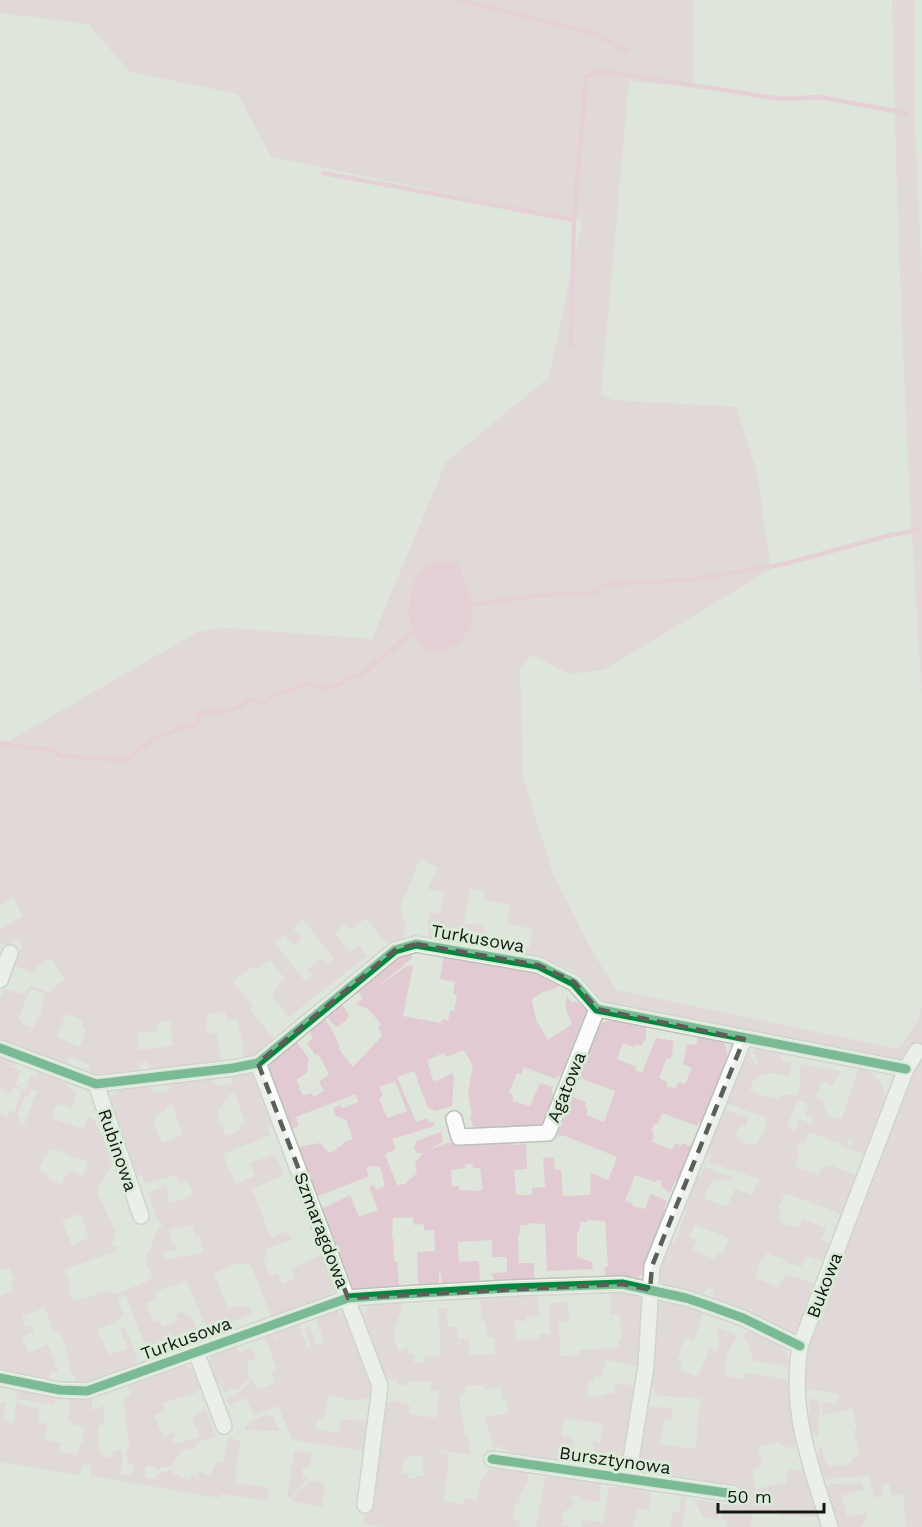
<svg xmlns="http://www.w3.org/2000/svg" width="922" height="1527" font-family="'Work Sans',sans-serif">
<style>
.green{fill:#e2cad2;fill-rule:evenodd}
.water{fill:#ebb6cc}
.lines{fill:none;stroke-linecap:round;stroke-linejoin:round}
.stream{stroke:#ebb6cc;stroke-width:4.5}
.street-casing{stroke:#bac1b8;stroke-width:18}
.street{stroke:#fafbfa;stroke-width:15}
.cycleway-casing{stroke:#daebd7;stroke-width:13}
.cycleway{stroke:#00873e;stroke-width:9}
.marked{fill:none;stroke:#596058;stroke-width:4.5;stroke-dasharray:12 8;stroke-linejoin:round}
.labels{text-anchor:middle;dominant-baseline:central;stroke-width:6;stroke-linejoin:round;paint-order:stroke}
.street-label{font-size:18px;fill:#121811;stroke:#daebd7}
</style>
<rect width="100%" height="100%" fill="#dee6dc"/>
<g class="green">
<path d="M0,0H693V87L629,81L601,395L614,400L736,407L757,472L771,569L604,670L569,674L532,655L520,668L523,777L553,874L593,953L617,990L898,1049L918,1021L922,1006V1527H906L903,1494L892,1495L889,1484L881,1486L883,1496L875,1498L869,1476L827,1479C819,1470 816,1459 819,1448L821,1447L828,1467L839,1465L846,1466L851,1462L852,1458L860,1457L854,1430L857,1428L852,1409L823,1415L821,1401L836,1404L839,1395L823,1391L806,1390L802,1358L916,1064L674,1019L604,1003L571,969L547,961L507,953L508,944L529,948L533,929L507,924L510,905L484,900L485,891L470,889L464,923L484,926L483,931L489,932L486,950L428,939L429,912L440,914L444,892L427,889L438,868L425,861H419L400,908L406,924L403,939L399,942H385L366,918L351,930L345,924L335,933L350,952L359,945L367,956L289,1017L272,996L277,986L285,979L270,960L257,969L254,966L233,981L253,1006L250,1009L275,1041L247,1059L244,1056L238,1020L227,1021L225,1012L206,1014L207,1022L205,1024L208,1034L217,1033L221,1062L150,1072L148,1062L139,1063L140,1072L98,1076L90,1074L88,1064L69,1057L66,1065L0,1039V1000L4,989L24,994L31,986L51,993V989L65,980L51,958L37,967L33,973L14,966L22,946L17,939L9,944L2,945L0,942V930L23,916L13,898L1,905L0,904V746L199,631L227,628L372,639L446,462L549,377L582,221L271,157L238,94L130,72L88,24L0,13ZM303,920L334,959L327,964L322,958L307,970L312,976L305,981L275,943L285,935L294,946L302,939L293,928ZM30,989L45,994L40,1011L42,1012L40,1017H38L33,1028L23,1024V1021L18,1019ZM66,1014L83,1020L81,1027L86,1030L80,1047L57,1037ZM170,1021L173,1046L139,1050L137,1033L158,1031L157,1023Z"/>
<path d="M892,0H915V129L922,277V696C906,464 897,232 892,0Z"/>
<path d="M411,952L412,958L379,986L408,965L413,966L403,1016L441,1023L442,1019L448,1021L450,1011H454L457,995L453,994L455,982L440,979L444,955L536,971L564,983C555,991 540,990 532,1000L536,1020L548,1040L572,1024L565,1007L567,995L571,1002H577L587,1010L588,1020L563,1078L558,1076L556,1079L524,1067L521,1074L517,1073L509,1093L513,1095V1101L530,1106L540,1083L553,1087L551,1092L556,1096L541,1127L477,1130L474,1129L470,1117L472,1116L468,1093L473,1066L464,1050L446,1057L444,1053L427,1060L433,1080L437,1081L452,1073L454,1076L452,1106L436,1111L428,1108L414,1071L397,1077L416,1122L427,1118L429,1123L434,1122L435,1126L392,1139L396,1149L385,1154L397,1185L405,1184L417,1173L415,1163L423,1153H417L414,1148L416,1141L441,1132L443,1142L426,1151L447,1143L510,1141L511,1145L526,1144L527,1169L514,1170L516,1195H532V1188L545,1187L543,1158L554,1157L555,1170H561L563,1196L590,1195L591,1173L608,1180L617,1157L565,1136L557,1135L573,1097L586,1102L585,1107L588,1109L586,1115L604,1122L615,1091L580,1078L581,1075L576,1074L598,1025C612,1015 630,1023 646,1026V1037L642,1046L635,1044L634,1047L623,1043L617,1059L636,1067L635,1070L642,1073L656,1038L674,1041L671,1059L667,1058L659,1078L666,1081L667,1087L676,1088L678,1082L685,1084L692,1068L683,1064L687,1044L696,1045L698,1036C705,1038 715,1037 721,1041C739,1050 710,1110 704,1124L699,1122L697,1126L662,1113L658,1124L656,1123L651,1130L654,1134L652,1142L672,1150L675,1143L681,1146L683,1143L693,1147L681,1184L675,1181L670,1193L662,1187V1181L657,1179L655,1182L635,1175L625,1201L633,1204V1206L645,1209L651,1194L667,1201L664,1209L667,1212C661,1229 651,1270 635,1280L606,1278L604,1268L608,1266L605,1221L587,1220V1222H580V1229L577,1233V1257L592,1262L593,1269L547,1271L545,1224L527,1223V1225H520V1233L518,1236L519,1263H534V1279L531,1282H494L492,1273L507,1272V1257H492V1240L458,1242L459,1262L479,1261L480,1283L442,1285L441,1273H439V1285L418,1286L417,1252L435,1251L434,1230H424V1224L414,1225L413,1217L393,1218L392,1237H393L394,1261H397L399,1287L356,1292L351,1289L321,1209L350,1195L359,1217L378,1210L369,1187L374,1185L376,1190L385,1186L380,1167L370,1166L366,1168L369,1176L316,1197L298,1147L320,1143L329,1153L337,1150L336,1148L343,1145L344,1142L353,1139L346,1120L336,1116L333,1108L340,1105L343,1108L358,1102L356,1094L296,1117L299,1126L291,1129L269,1071C271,1056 284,1049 295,1040L309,1059L307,1068L309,1071L296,1080L300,1086L299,1089L303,1095L311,1093L314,1097L324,1091L319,1082L329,1074C325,1067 322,1060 318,1054L315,1055L307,1043L313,1038L309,1030L323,1018C332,1026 334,1036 340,1046L338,1048L353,1067L382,1036L378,1028L381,1024L368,1009L356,1004L363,998L357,991L398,956ZM395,1081L407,1111L387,1118L379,1098L383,1096L379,1087ZM466,1164H472L473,1168H480L483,1188L480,1191L459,1190V1186H452L451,1170L465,1168Z"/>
<path d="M338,1005L343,1006L349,1015L346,1021L336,1027L326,1016Z"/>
<path d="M761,1048L782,1052L781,1061L792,1063L790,1076L770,1073L765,1075L764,1074L753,1081L750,1091L765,1096L780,1099L782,1095H798L801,1078L799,1075L801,1064L841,1071L832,1086L822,1081L816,1097L823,1100C825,1109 827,1122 842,1118L859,1067C874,1071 889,1089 887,1107C885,1118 871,1143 865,1155L849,1148L853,1141L849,1139L847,1144L849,1145L848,1149L841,1146L840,1143H837L809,1132L805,1143L800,1142L796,1153L800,1155L795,1167L819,1175L822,1168L831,1165L860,1177L844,1215L785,1193L778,1209L782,1211L779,1219L783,1224L799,1227L802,1219L826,1228L821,1240L834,1246L825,1263L806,1256L801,1267L785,1262V1260L767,1253L764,1260H761L755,1278L778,1287L785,1275L797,1277L818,1285L801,1329L792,1332L749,1313L714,1301L713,1289L707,1288L701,1297C656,1283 652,1289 668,1242L674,1243L686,1212L680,1210L696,1175L700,1176L704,1167L732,1177L730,1181L721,1178L720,1182L713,1179L709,1189L706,1190L704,1195L706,1199L727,1207L735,1189L752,1195L759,1179L708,1162L711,1155L709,1154L707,1159L702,1157L722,1109L749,1118L745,1127L740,1125L736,1136L743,1139V1142L753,1145L754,1143L757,1144L764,1131L767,1118L723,1102L737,1068L750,1053L755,1065L758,1063L752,1051ZM798,1100L809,1104L805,1115L814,1118L812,1124L799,1119L795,1131L787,1127ZM695,1225L729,1238L722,1255L716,1253L714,1259L693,1250L697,1240L689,1237Z"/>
<path d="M0,1055L17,1059L16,1065L10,1066L21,1071L15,1085L26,1090L31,1075L36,1076L40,1069L70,1080L67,1088L77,1092L72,1109L58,1104L53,1112V1119L83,1129L88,1117L94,1119L109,1151L108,1157L113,1163L99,1187L98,1194L116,1233L111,1245L119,1248L115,1252L65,1269C66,1273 70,1280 70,1284C70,1292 67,1294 75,1301L106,1291L116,1294L153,1279L145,1260L159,1227H162V1223H159L148,1193L166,1185L170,1203L186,1199L185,1197L193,1194L188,1181L180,1184L176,1175L145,1184L141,1174L135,1178L109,1104C114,1084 134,1087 151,1084V1092L168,1091L171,1082L211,1077L217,1086L232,1084V1074L249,1072L257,1078L275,1123L267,1127L271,1135L223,1154L235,1184L255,1176L250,1163L275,1154L284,1175L252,1189L271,1238L287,1231L292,1239L265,1250L268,1256L263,1259L270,1276L278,1273L282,1284L295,1279L292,1268L324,1254L335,1288L333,1293L328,1298L271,1316L250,1263L242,1265L240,1262L214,1273L228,1309L239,1305L241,1308L249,1305L252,1314L233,1321L237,1330L211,1339L187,1281L155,1292L157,1299L146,1303L153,1322L159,1320L162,1327L178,1321L176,1314L181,1312L192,1317L200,1335L148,1353L126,1296L118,1299L123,1315L117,1322L98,1329L108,1355L127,1348L120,1329L125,1327L137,1357L136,1370L75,1386V1375L71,1374L66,1348L59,1330L54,1332L45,1308L22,1316L25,1327L31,1325L34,1332L23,1336L22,1339L29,1353L48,1344L59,1373L51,1372L47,1382L0,1374V1296L13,1291L10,1283L14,1281L9,1268L1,1271L0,1269V1114L8,1117L10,1111L14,1112L22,1091L13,1087L10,1095L6,1093L7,1090L0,1089ZM32,1089L37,1091L24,1125L19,1123L21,1118L17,1116L26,1095L29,1096ZM234,1093L246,1123L240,1126L241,1130L225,1136L222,1123L217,1121L219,1116L217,1111L218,1109L223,1107L222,1103L228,1100L227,1096ZM172,1105L183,1134L162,1143L154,1123L158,1114L166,1111L165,1107ZM50,1149L58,1152L59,1150L65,1153L64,1155L88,1161L83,1176L71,1171L69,1175L66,1174L62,1184L49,1180L46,1173L39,1170L44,1157L46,1158ZM80,1214L89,1238L72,1245L62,1221ZM193,1225L195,1238L200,1237L203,1253L166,1259L164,1252L176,1250L175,1243L171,1244L169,1229Z"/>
<path d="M610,1291C623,1292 636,1291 643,1303L641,1364L635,1366L606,1360L602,1378L595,1376L594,1381L589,1380L586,1395L598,1397L607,1393L614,1394L616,1383L638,1386L634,1415H628V1417L633,1418L627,1453L615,1467L603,1469L598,1462L592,1441L600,1443L603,1424L564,1418L561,1436L572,1438L578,1461L575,1466L510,1456V1450L501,1449L500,1446L493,1448L485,1416L508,1414L507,1399H502L501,1388L485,1389L484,1385L465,1386V1394H460V1410H462L463,1423L466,1428L463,1430L470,1441V1455L440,1450V1453L449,1454L444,1501L464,1504L465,1498L477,1500L480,1481L489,1471L488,1469L494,1470L495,1464L528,1472C529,1488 520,1487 519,1504L515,1503L513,1520L520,1521L519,1526L522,1527H383L363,1524L385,1403L395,1401L410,1406L409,1414L436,1418L440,1391L430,1390L431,1381L409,1382L405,1386L397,1385L398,1380L385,1376L364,1319L363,1315L370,1305L402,1300C403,1324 385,1327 400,1352L408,1346L409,1354H414V1363H425V1357L441,1356L438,1308H447L448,1327H457L458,1339L469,1338L470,1355L495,1354V1337H487V1327L481,1316L480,1297L537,1294L540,1316L526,1317V1321H515L516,1340L538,1339L539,1334H550L549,1303L568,1302L569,1321L559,1323L560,1356L579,1355V1350L619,1348V1340L621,1339L620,1314L610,1315ZM408,1455L423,1457V1476H416L415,1479L408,1478L409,1474L402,1473L403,1459H407Z"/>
<path d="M664,1300L702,1310V1317L694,1341L685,1338L677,1360L682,1363L680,1370L698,1377L709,1348L717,1351L720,1341L716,1327L737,1335L727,1355L725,1376L744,1379L745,1372L748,1373L786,1379L790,1382L798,1440H795L794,1447L788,1448L778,1442L758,1447L762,1465L759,1466V1468L751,1470L756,1489L783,1483L785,1486L787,1481L786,1474L789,1469L803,1471L819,1515L818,1517L779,1516L778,1512L756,1511L752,1512L751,1527H727V1521L722,1520L723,1504L738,1505L741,1486L734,1485L733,1489L644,1474C632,1461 643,1425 646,1407L650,1408L651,1406L672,1409L671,1420L664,1419L660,1444L695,1449L698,1430H696L701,1399L653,1395L654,1389L649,1388L657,1305Z"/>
<path d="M327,1312H337L349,1317L372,1378L373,1397L354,1401L328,1395L324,1419L318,1418L316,1429L339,1433L341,1419L369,1422L365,1451L292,1440L278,1406L253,1415L246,1398L229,1405L226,1398L236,1394L252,1379L258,1390L275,1383L271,1372L277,1369L263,1333L271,1330L275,1339L277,1338L274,1330L298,1321L308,1349L311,1347L304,1329L310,1326L317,1345L324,1342L315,1316Z"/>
<path d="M748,1328C764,1336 792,1345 789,1366L754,1361L746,1339L743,1337Z"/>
<path d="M236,1344L239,1353L252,1348L256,1359L247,1362L249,1378L238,1390L233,1389L224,1393L220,1384L215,1386L208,1363L213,1353Z"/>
<path d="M184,1365L194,1370L204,1388L196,1393L163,1403L166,1411L154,1415L163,1436L174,1432L176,1436L172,1438V1442L177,1444L199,1436L192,1417L206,1409L216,1437L199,1441L194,1449L182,1450L169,1468L163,1467L157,1470L153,1466L145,1467V1479H154L158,1474L173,1469L172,1473L190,1480L192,1474L197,1476L199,1471L210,1476L216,1463L224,1461L228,1436L241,1442L235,1473L237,1474L236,1484L267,1487L269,1491L267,1501L220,1494L219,1498L90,1476L91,1466L82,1464L80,1475L0,1462V1403L6,1402L3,1420L10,1421L9,1423L14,1424L16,1401L29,1407H39L38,1422L47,1424L45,1440L61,1443L59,1452L77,1454L80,1444L83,1442L84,1429L80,1426L73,1425V1422L67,1421L71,1399L92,1398V1410L104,1406V1424L98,1426L100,1453L105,1457H111L114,1450H121L123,1462L120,1474L132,1475L133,1464L128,1463L126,1451L129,1447L123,1399L131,1395L128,1386Z"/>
<path d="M17,1390L55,1397V1405L16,1399Z"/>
<path d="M808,1398L819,1401L821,1416L817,1417L820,1428L817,1438L816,1434L810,1433L804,1415L811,1414Z"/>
<path d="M268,1414L269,1416L272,1415L281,1431L244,1430L249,1422Z"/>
<path d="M294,1451L312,1453L310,1467L302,1469L303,1476L308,1479L290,1498L287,1497Z"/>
<path d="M548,1473L601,1480L600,1502L580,1499L578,1494L571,1496L574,1503L573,1507L564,1512L562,1525L573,1527H536L545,1477H547Z"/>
<path d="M310,1480L322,1482L325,1486L322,1507L294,1502L291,1499Z"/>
<path d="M618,1483L652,1487L649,1510L637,1508L636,1519L633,1520L634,1527H581V1520L603,1522L609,1487L617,1488Z"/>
<path d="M861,1483L865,1489L842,1496L847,1517L866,1513L868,1515L861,1527H836L825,1488L829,1484Z"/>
<path d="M681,1497L686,1498L682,1527H670L673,1512H679Z"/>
<path d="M696,1500L720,1503L718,1520L703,1517L695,1502Z"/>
</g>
<path class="water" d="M438,561L458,563L472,600L473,623L460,643L440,652L426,651C402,623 407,604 418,571Z"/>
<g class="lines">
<g class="stream">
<path d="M458,0L596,34L627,51"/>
<path d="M323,173L574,220"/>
<path d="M571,345L574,220L586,77L600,71L782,99L820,97L906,113"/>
<path d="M468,605L542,595L592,593L608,584L689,580L750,570L784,564L891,535L918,530"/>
<path d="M0,743L38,749H51L61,756L125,760L155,738L186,726L193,725L200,721L198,713C215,712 236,712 249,700L266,702C272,692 283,692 294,690L299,685L313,684L324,689L340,684L347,678L361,675L413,632L418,631"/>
</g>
<g class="street-casing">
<g id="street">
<path d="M0,980L10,953"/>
<path d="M0,1048L96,1084L233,1068L258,1063L395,950L416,944L538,965L574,983L597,1009L906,1069"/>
<path d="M258,1063L380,1386L365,1505"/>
<path d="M96,1084L141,1216"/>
<path d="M454,1119L459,1137L548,1133L597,1009"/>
<path d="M196,1352L224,1426"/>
<path d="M0,1378L60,1390L87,1391L348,1298L405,1294L511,1288L622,1284L686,1298L704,1304L743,1318L800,1346"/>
<path d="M492,1459L734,1494"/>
<path d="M628,1478L646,1366L652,1266L744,1039"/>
<path d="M830,1527C811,1465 789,1413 800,1346L906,1069L917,1051"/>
</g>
</g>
<use href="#street" class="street"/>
<g class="cycleway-casing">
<g id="cycleway">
<path d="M0,1048L96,1084L233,1068L258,1063L395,950L416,944L538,965L574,983L597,1009L906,1069"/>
<path d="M0,1378L60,1390L87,1391L348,1298L405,1294L511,1288L622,1284L686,1298L704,1304L743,1318L800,1346"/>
<path d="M492,1459L734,1494"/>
</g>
</g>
<use href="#cycleway" class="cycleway"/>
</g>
<path d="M0 0H922V1527H0ZM416,944L538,965L574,982L597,1009L744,1039L652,1266L650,1290L622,1284L348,1298L258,1063L395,950Z" fill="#dee6dc" fill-opacity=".55" fill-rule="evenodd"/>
<path class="marked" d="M416,944L538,965L574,982L597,1009L744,1039L652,1266L650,1290L622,1284L348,1298L258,1063L395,950Z"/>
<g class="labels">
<g class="street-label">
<text transform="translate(478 938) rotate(10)">Turkusowa</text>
<text transform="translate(566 1087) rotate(-68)">Agatowa</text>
<text transform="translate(118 1150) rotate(71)">Rubinowa</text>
<text transform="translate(322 1230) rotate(69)">Szmaragdowa</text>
<text transform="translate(824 1285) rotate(-69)">Bukowa</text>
<text transform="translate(186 1338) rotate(-20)">Turkusowa</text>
<text transform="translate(615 1460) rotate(8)">Bursztynowa</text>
</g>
</g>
<path d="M718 1503v9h106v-9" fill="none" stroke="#121811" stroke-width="3"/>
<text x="727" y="1503" font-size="18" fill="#121811" stroke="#daebd7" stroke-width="4.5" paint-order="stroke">50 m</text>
</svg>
